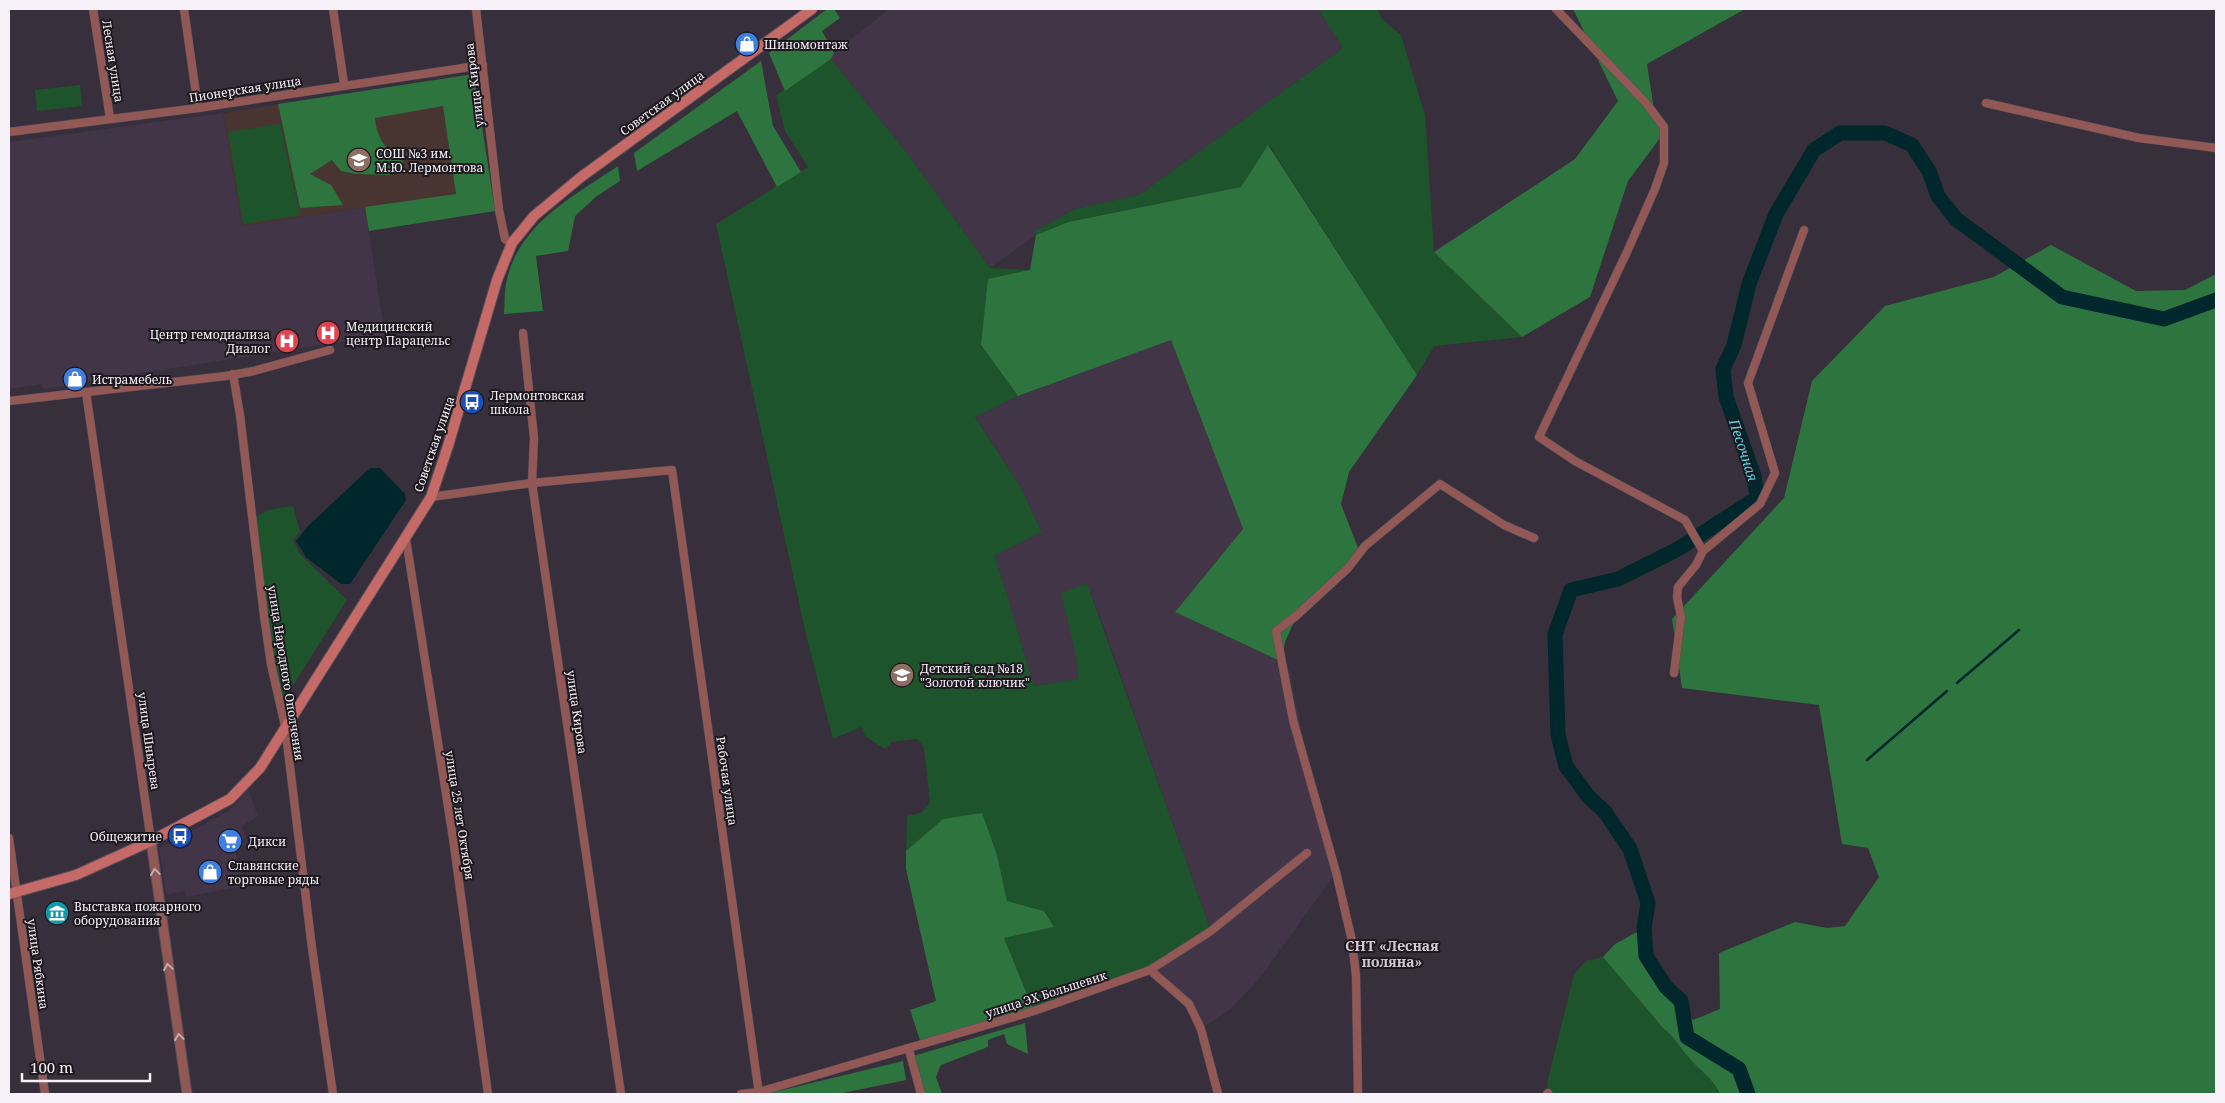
<svg xmlns="http://www.w3.org/2000/svg" width="2225" height="1103" font-family="'Noto Serif',serif">
<style>
.built{fill:#413547}
.education{fill:#483431}
.green{fill:#1e542b}
.forest{fill:#2d743e}
.water{fill:#00272b}
.lines{fill:none;stroke-linecap:round;stroke-linejoin:round}
.stream{stroke:#00272b;stroke-width:2.5}
.river{stroke:#00272b;stroke-width:15}
.minor-casing{stroke:#564e59;stroke-width:9}
.tertiary-casing{stroke:#564e59;stroke-width:11}
.secondary-casing{stroke:#564e59;stroke-width:12}
.minor{stroke:#915855;stroke-width:8}
.tertiary{stroke:#915855;stroke-width:9}
.secondary{stroke:#c56a67;stroke-width:10}
.oneway{stroke:#c9acaf}
.labels{text-anchor:middle;dominant-baseline:central;stroke-width:4;stroke-linejoin:round;paint-order:stroke}
.poi-label{font-size:12px;fill:#f7f1f9;stroke:#1c181e;text-anchor:start}
.street-label{font-size:12px;fill:#f7f1f9;stroke:#1c181e}
.water-label{font-size:14px;font-style:italic;fill:#53d4e3;stroke:#1c181e}
.neighbourhood-label{font-size:14px;font-weight:bold;fill:#d3c8d8;stroke:#1c181e}
</style>
<rect width="100%" height="100%" fill="#372f3b"/>
<g class="built">
<path d="M889,9H1318L1343,48L1139,195L1074,209L1034,232L1036,235L990,268L907,153L831,59L834,53Z"/>
<path d="M223,113L242,226L365,207L385,335L84,382V384L43,389L42,384L9,389V142Z"/>
<path d="M1171,340L1243,529L1175,612L1282,662L1290,673L1313,787L1336,872L1260,978L1230,1010L1201,1029L1189,1004L1150,970L1211,931L1100,617L1087,584L1076,655L1078,679L1034,686L995,555L1042,531L1020,486L975,416L1018,396Z"/>
<path d="M248,789L258,816L242,826L246,837L243,839L245,845L232,850H235L243,886L186,897L185,891L166,895L159,848L229,811Z"/>
</g>
<path class="education" d="M474,74L495,211L369,231L365,207L242,226L223,113Z"/>
<g class="green">
<path d="M1318,9H1377L1382,19L1401,35L1425,115L1434,252L1522,337L1434,346L1417,375L1269,145L1241,187L1068,222L1036,235L1034,232L1074,209L1139,195L1343,48Z"/>
<path d="M831,59L907,153L990,268L1030,270L981,345L1018,396L975,417L1020,486L1042,532L995,555L1034,686L1078,679L1076,655L1061,593L1087,583L1211,931L1150,970L1034,1011L1004,938L1053,927L1044,911L1007,901L997,855L943,819L906,851L907,816L921,813L930,803L924,747L917,739L892,742L885,749L865,736L861,727L833,739L807,639L716,224L808,167L785,131L776,95Z"/>
<path d="M80,85L82,106L37,111L35,90Z"/>
<path d="M280,124L300,215L243,224L228,132Z"/>
<path d="M293,506L300,532L293,540L300,554L347,600L281,704L253,522C262,508 278,508 293,506Z"/>
<path d="M1603,957L1663,1028C1675,1037 1680,1048 1689,1058C1700,1071 1713,1078 1720,1094H1547L1548,1079L1574,974L1586,961Z"/>
</g>
<g class="forest">
<path d="M827,9H834L840,18L822,31L834,53L831,59L785,91L769,53Z"/>
<path d="M1573,9H1745L1647,64L1655,116L1663,134L1628,181L1590,297L1522,337L1434,252L1575,159L1618,101Z"/>
<path d="M761,61L773,126L801,172L777,187L737,111L637,171L634,153Z"/>
<path d="M474,74L495,211L369,231L365,207L456,194L443,106L375,118C377,140 387,150 404,162L389,175L356,174L341,171L332,160L310,174L331,185L343,205L300,208L278,104Z"/>
<path d="M1268,145L1417,375L1349,472L1341,504L1358,548L1347,575L1293,624L1285,642L1282,662L1175,612L1243,529L1171,340L1018,396L981,345L988,279L1030,270L1036,235L1068,222L1241,187Z"/>
<path d="M618,166L620,181L597,196L575,216L568,251L536,256L543,311L504,314C505,303 504,290 507,279C520,223 574,196 618,166Z"/>
<path d="M2051,245L2136,291L2185,290L2216,274V1094H1720C1713,1078 1700,1071 1689,1058C1680,1048 1675,1037 1663,1028L1603,957L1615,944L1644,928L1646,956L1666,987L1681,1001L1693,1020L1720,1009L1719,953L1795,922L1827,928L1845,926L1879,877L1868,848L1842,844L1819,705L1682,688L1672,619L1784,498L1812,381L1885,306L1994,277Z"/>
<path d="M982,813L997,855L1007,901L1044,911L1054,927L1004,938L1034,1011L922,1046L910,1010L936,1001L906,869V851L943,819Z"/>
<path d="M1025,1023L1028,1054L1007,1044L1004,1034L988,1040V1047L941,1065L936,1077L942,1094H925L913,1056Z"/>
<path d="M903,1061L906,1080L838,1094H766Z"/>
</g>
<path class="water" d="M370,468H380L405,494L406,500L350,584H341L306,557L296,541L308,526Z"/>
<g class="lines">
<g class="stream">
<path d="M1957,683L2019,630"/>
<path d="M1867,760L1947,691"/>
</g>
<path class="river" d="M1748,1094L1739,1069L1687,1037L1681,1001L1666,987L1646,956L1644,928L1648,903L1630,849L1605,812L1588,796L1566,766L1558,735L1555,634L1571,590L1618,579L1678,549L1757,498L1754,476L1726,397L1723,369L1734,345L1749,284L1776,214L1814,150L1840,133H1885L1912,145L1929,171L1938,196L1956,219L2062,297L2164,319L2216,300"/>
<g class="minor-casing">
<g id="minor">
<path d="M93,9L110,118"/>
<path d="M184,9L198,108"/>
<path d="M333,9L344,84"/>
<path d="M476,9L499,210L505,239L512,243"/>
<path d="M1556,9L1646,103L1664,127V163L1655,189L1627,252L1539,437L1575,461L1685,520L1703,551"/>
<path d="M1986,103L2139,138L2216,148"/>
<path d="M9,132L198,108L483,65"/>
<path d="M523,333L534,438L532,483L621,1094"/>
<path d="M233,374L240,415L264,616L271,664L285,726L312,948L333,1094"/>
<path d="M86,392L151,841"/>
<path d="M9,401L226,376L254,371L330,350"/>
<path d="M431,497L532,483L672,470L759,1094"/>
<path d="M406,539L453,838L488,1094"/>
<path d="M1674,673L1681,617L1677,597L1678,587L1696,565L1703,551L1760,504L1775,473L1748,383L1804,230"/>
<path d="M9,838L45,1094"/>
<path d="M1150,970L1189,1004L1201,1029L1218,1094"/>
<path d="M909,1050L921,1094"/>
<path d="M741,1094L759,1092L1034,1011L1150,970L1211,931L1307,853"/>
<path d="M1358,1094L1356,976L1352,941L1336,872L1293,720L1276,631L1296,616L1348,568L1365,546L1440,484L1504,525L1534,538"/>
<path d="M1547,1094L1548,1093"/>
</g>
</g>
<g class="tertiary-casing">
<path id="tertiary" d="M151,841L187,1094"/>
</g>
<g class="secondary-casing">
<path id="secondary" d="M9,894L76,875L151,841L230,799L260,768L431,497L448,446L497,280L512,243L534,216L581,177L812,9"/>
</g>
<use href="#minor" class="minor"/>
<use href="#tertiary" class="tertiary"/>
<use href="#secondary" class="secondary"/>
</g>
<defs><path id="oneway-chevron" d="M-2-3.5L2.5 0L-2 3.5" fill="none" stroke-width="1.6" stroke-linecap="round" stroke-linejoin="round" transform="scale(1.25)"/></defs>
<g class="oneway">
<use href="#oneway-chevron" transform="translate(155 872) rotate(-98)"/>
<use href="#oneway-chevron" transform="translate(168 967) rotate(-98)"/>
<use href="#oneway-chevron" transform="translate(179 1037) rotate(-98)"/>
</g>
<defs>
<g id="shop-disc" transform="scale(1.25)"><circle r="9.5" fill="#3f7fe0" stroke="#1c181e"/><path d="M-5-2.5h2.3a2.7 3.5 0 0 1 5.4 0H5L5.5 6h-11ZM-1.5-2.5h3a1.5 2.3 0 0 0-3 0Z" fill="#fff"/></g>
<g id="school-disc" transform="scale(1.25)"><circle r="9.5" fill="#8d6e63" stroke="#1c181e"/><path d="M0-5L7-2L0 1L-7-2ZM-4 1L0 2.5L4 1V4Q0 6-4 4Z" fill="#fff"/></g>
<g id="hospital-disc" transform="scale(1.25)"><circle r="9.5" fill="#e0444e" stroke="#1c181e"/><path d="M-5-5h3v3.5h4V-5h3V5h-3V1.5h-4V5h-3Z" fill="#fff"/></g>
<g id="bus-disc" transform="scale(1.25)"><circle r="9.5" fill="#1a4fb4" stroke="#1c181e"/><path d="M-5-6H5V4H4V6H2V4H-2V6H-4V4H-5ZM-3.5-4V0h7V-4ZM-3.5 1.2v1.5H-2V1.2ZM2 1.2v1.5H3.5V1.2Z" fill="#fff"/></g>
<g id="supermarket-disc" transform="scale(1.25)"><circle r="9.5" fill="#3f7fe0" stroke="#1c181e"/><path d="M-6-5.5h2.5l.6 2H6L4.5 2H-2.5L-4.4-4H-6ZM-1.5 3.2a1.3 1.3 0 1 0 .1 0ZM3 3.2a1.3 1.3 0 1 0 .1 0Z" fill="#fff"/></g>
<g id="museum-disc" transform="scale(1.25)"><circle r="9.5" fill="#0f9aa8" stroke="#1c181e"/><path d="M0-6L6-3V-2H-6V-3ZM-5-1h2V3h-2ZM-1-1h2V3h-2ZM3-1h2V3H3ZM-6 4H6V6H-6Z" fill="#fff"/></g>
</defs>
<g fill-rule="evenodd">
<use href="#shop-disc" x="747" y="44"/>
<use href="#school-disc" x="359" y="160"/>
<use href="#hospital-disc" x="328" y="333"/>
<use href="#hospital-disc" x="287" y="341"/>
<use href="#shop-disc" x="75" y="379"/>
<use href="#bus-disc" x="472" y="402"/>
<use href="#school-disc" x="902" y="675"/>
<use href="#bus-disc" x="180" y="836"/>
<use href="#supermarket-disc" x="230" y="841"/>
<use href="#shop-disc" x="210" y="872"/>
<use href="#museum-disc" x="57" y="913"/>
</g>
<g class="labels">
<g class="poi-label">
<text x="764" y="44">Шиномонтаж</text>
<text x="376" y="153">СОШ №3 им.<tspan x="376" dy="14">М.Ю. Лермонтова</tspan></text>
<text x="346" y="326">Медицинский<tspan x="346" dy="14">центр Парацельс</tspan></text>
<text x="270" y="334" text-anchor="end">Центр гемодиализа<tspan x="270" dy="14">Диалог</tspan></text>
<text x="92" y="379">Истрамебель</text>
<text x="490" y="395">Лермонтовская<tspan x="490" dy="14">школа</tspan></text>
<text x="920" y="668">Детский сад №18<tspan x="920" dy="14">"Золотой ключик"</tspan></text>
<text x="162" y="836" text-anchor="end">Общежитие</text>
<text x="248" y="841">Дикси</text>
<text x="228" y="865">Славянские<tspan x="228" dy="14">торговые ряды</tspan></text>
<text x="74" y="906">Выставка пожарного<tspan x="74" dy="14">оборудования</tspan></text>
</g>
<g class="street-label">
<text transform="translate(113 61) rotate(81)">Лесная улица</text>
<text transform="translate(474 85) rotate(-97)">улица Кирова</text>
<text transform="translate(245 89) rotate(-9)">Пионерская улица</text>
<text transform="translate(662 103) rotate(-36)">Советская улица</text>
<text transform="translate(434 444) rotate(-71)">Советская улица</text>
<text transform="translate(286 673) rotate(81)">улица Народного Ополчения</text>
<text transform="translate(577 712) rotate(82)">улица Кирова</text>
<text transform="translate(149 741) rotate(82)">улица Шнырева</text>
<text transform="translate(727 781) rotate(82)">Рабочая улица</text>
<text transform="translate(460 815) rotate(81)">улица 25 лет Октября</text>
<text transform="translate(38 964) rotate(82)">улица Рябкина</text>
<text transform="translate(1046 994) rotate(-18)">улица ЭХ Большевик</text>
</g>
<g class="water-label">
<text transform="translate(1744 450) rotate(72)">Песочная</text>
</g>
<g class="neighbourhood-label">
<text x="1392" y="945">СНТ «Лесная<tspan x="1392" dy="16">поляна»</tspan></text>
</g>
</g>
<rect width="2225" height="1103" fill="none" stroke="#f7f1f9" stroke-width="20"/>
<path d="M22 1073v8h128v-8" fill="none" stroke="#f7f1f9" stroke-width="2.5"/>
<text x="30" y="1073" font-size="15" fill="#f7f1f9" stroke="#1c181e" stroke-width="4" paint-order="stroke">100 m</text>
</svg>
